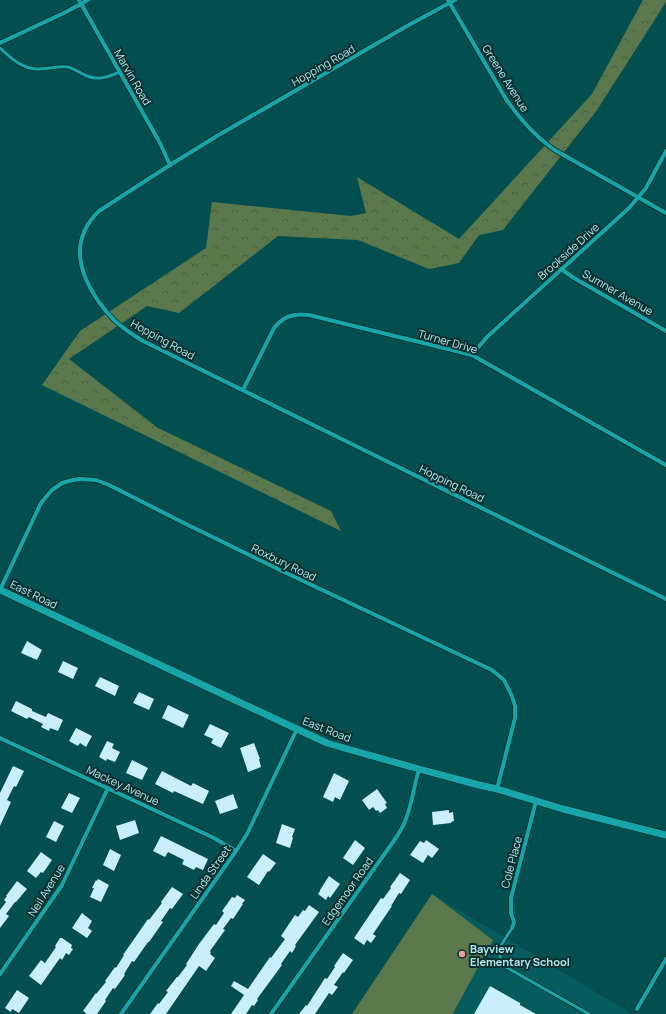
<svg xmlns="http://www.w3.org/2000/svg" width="666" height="1014" font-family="Manrope,sans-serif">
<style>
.built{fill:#065c5d}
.forest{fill:url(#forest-crowns)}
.park{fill:#5a784c}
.building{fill:#c8effa}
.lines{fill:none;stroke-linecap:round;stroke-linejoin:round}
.service-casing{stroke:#093132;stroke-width:4.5}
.minor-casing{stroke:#093132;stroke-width:5.5}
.tertiary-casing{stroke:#093132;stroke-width:8}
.service{stroke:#18a5a7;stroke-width:3}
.minor{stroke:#18a5a7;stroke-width:4}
.tertiary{stroke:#18a5a7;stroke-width:7}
.poi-dot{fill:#f49aa0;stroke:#093132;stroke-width:1.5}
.labels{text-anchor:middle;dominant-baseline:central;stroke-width:4;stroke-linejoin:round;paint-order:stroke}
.street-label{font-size:11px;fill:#b3e7e7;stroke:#093132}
.poi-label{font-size:11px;font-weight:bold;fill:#b3e7e7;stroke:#093132;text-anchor:start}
</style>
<defs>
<pattern id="forest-crowns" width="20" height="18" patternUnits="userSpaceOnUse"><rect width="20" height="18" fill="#5a784c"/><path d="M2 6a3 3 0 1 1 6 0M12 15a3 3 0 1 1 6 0" fill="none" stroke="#4a6149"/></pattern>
</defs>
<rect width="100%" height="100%" fill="#034f50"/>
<path class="built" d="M432,894L632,1014H352Z"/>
<path class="forest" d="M643,0H666V2L597,110L503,230L479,235L459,263L429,269L358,240L278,236L179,313L147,306L69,359L158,428L331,511L341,531L42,385L80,331L206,248L212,202L351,216L366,213L357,177L459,239L592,94Z"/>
<path class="park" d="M432,894L493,940L453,1013L454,1014H352Z"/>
<g class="building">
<path d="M27,641L42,650L37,660L21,653Z"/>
<path d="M63,661L78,668L73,679L58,672Z"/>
<path d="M100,677L119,686L115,696L95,686Z"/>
<path d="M139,692L154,699L149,710L133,703Z"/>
<path d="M16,701L32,709V711L46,717L48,713L63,720L58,731L50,728L49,731L41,727L43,724L29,717L27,719L11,711Z"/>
<path d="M168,705L189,715L183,728L162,718Z"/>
<path d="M210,724L229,733L221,748L211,743L213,739L204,735Z"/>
<path d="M76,728L92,736L86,747L80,743L78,746L69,741Z"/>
<path d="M107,741L114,744L112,748L120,752L115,762L107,759L106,761L99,757Z"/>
<path d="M254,743L260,759H259L261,767L248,772L240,748Z"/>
<path d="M132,760L148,768L142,780L126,773Z"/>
<path d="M13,766L24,771L16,787L14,786L7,800L11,802L0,826V793Z"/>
<path d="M162,771L191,786L193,783L209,791L203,804L174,791L173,793L155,784Z"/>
<path d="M334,773L349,781L340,800L335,797L333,802L323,797Z"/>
<path d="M377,789L387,803L385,804L387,808L380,813L378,810L376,811L373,807L369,810L362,800Z"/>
<path d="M69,793L80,798L72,813L61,808Z"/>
<path d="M233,794L238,808L220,814L215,801Z"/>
<path d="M449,810V813L453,812L454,821L451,822V823L433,825L432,812Z"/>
<path d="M135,820L139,833L120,840L116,826Z"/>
<path d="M54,821L64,826L56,842L46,837Z"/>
<path d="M282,824L295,829L292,837L293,838L290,848L276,843Z"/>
<path d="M161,836L208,859L203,870L196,867L194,870L182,864L184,860L168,852L165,857L153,851Z"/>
<path d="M355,840L365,848L353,865L343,858Z"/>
<path d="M426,840L439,849L432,858L428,855L423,863L410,855L420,841L424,843Z"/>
<path d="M110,849L121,855L114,871L103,865Z"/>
<path d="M41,852L52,860L43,873L41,872L36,878L27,871Z"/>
<path d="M263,854L276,863L269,872L268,871L259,885L247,877Z"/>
<path d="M400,873L410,880L401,894L399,893L391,906H392L373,934L376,936L371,943L367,940L364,945L354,938L381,898L383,899L391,888L390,887Z"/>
<path d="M329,876L340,884L330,898L328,896L326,900L318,894L320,891V890Z"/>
<path d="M98,879L109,885L101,902L90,897L94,888H92L96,880L97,881Z"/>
<path d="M17,881L27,889L16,902H15L6,914L9,916L0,928V910L6,902L4,900L7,896H6Z"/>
<path d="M172,887L183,894L172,909L170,908L161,921L163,922L149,942H148L134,962L132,961L124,974L125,975L115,989L113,988L105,1000L106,1001L97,1014H87L83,1011L96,993V994L106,982L105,981L115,967L116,968L124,955H123L148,919L149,920L162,903L161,902Z"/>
<path d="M237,895L245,900L242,904H243L233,919L231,918L223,929L225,930L210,951L211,952L210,954L215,958L206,971L199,966L166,1014H150L158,1003L159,1004L168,992L166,991L177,977H178L187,965L186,964L199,944L214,924L216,925L224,913L222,911L232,897L235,898Z"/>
<path d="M309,905L319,912L295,945L296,946L292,953L290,951L281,964L282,965L257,999L258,1000L254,1006L252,1005L246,1014H231L244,995L231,986L234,981L248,989L270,957L271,958L285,939L281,936L295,915L298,917L303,910L305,911Z"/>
<path d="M82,913L92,921L88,928L92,931L87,938L72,928Z"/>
<path d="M60,938H62L72,945L71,948L73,949L69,955L66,953L62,960L60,958L41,985L29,976L41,960L45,963L56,947L55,946Z"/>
<path d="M343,953L353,960L344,973L343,972L334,985L338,987L332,995L329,993L315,1014H299L306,1005L307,1006L325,978L327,979L335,967L334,966Z"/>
<path d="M490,986L520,1003V1005L536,1014H474Z"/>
<path d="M17,990L29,998L19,1013L12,1009L11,1012L5,1008Z"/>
</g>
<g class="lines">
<g class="service-casing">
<g id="service">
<path d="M0,48C10,57 22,69 37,69C47,69 57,66 68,67C75,69 80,73 87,76C98,81 110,76 120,72"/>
<path d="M512,928L500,947V958L504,966L589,1014"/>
</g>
</g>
<g class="minor-casing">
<g id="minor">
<path d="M79,0L160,143L170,165"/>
<path d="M448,0L506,99C519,118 534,135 553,149L666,213"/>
<path d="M455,0L407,26L217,136L170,165L99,211C70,239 78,272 99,302C104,309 109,315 115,321C124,329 133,335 143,341L666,599"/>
<path d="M0,43L66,12L88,0"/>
<path d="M561,269L574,278L666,331"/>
<path d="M472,355L487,337L629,208L646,188L666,151"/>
<path d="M243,390L274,328C284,316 293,313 309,315L448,349L472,355L666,465"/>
<path d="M0,590L41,503L52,490L62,483L73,480L80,479L96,480L109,485L186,524L282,571L492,670L504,680L512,696L515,706V718L497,789"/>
<path d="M0,738L214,838L236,851"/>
<path d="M512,928L514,922L511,913V898L536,801"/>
<path d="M0,974L62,885L108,788"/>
<path d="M637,1009L666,959"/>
<path d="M121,1014L236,851L247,834L297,729"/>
<path d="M271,1014L393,842C398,835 403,828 406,819C412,803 414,786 419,769"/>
</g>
</g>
<g class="tertiary-casing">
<path id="tertiary" d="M0,590L297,729L327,743L351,750L419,769L479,785L497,789L563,809L666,835"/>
</g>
<use href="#service" class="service"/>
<use href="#minor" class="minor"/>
<use href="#tertiary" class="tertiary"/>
</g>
<circle class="poi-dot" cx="462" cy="954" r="4"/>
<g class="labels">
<g class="street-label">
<text transform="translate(323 65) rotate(-30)">Hopping Road</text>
<text transform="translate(133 77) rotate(60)">Marvin Road</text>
<text transform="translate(506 78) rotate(58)">Greene Avenue</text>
<text transform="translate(568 251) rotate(-42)">Brookside Drive</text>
<text transform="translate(618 292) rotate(30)">Sumner Avenue</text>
<text transform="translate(163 339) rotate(29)">Hopping Road</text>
<text transform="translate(448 341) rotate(16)">Turner Drive</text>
<text transform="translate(452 483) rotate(26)">Hopping Road</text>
<text transform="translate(284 562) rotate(26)">Roxbury Road</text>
<text transform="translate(34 594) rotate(26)">East Road</text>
<text transform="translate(327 729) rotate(21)">East Road</text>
<text transform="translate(123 785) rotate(25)">Mackey Avenue</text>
<text transform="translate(511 862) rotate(-75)">Cole Place</text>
<text transform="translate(210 872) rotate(-55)">Linda Street</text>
<text transform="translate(46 890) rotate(-58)">Neil Avenue</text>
<text transform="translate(347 891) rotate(-55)">Edgemoor Road</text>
</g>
<g class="poi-label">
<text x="470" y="948">Bayview<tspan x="470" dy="13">Elementary School</tspan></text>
</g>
</g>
</svg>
